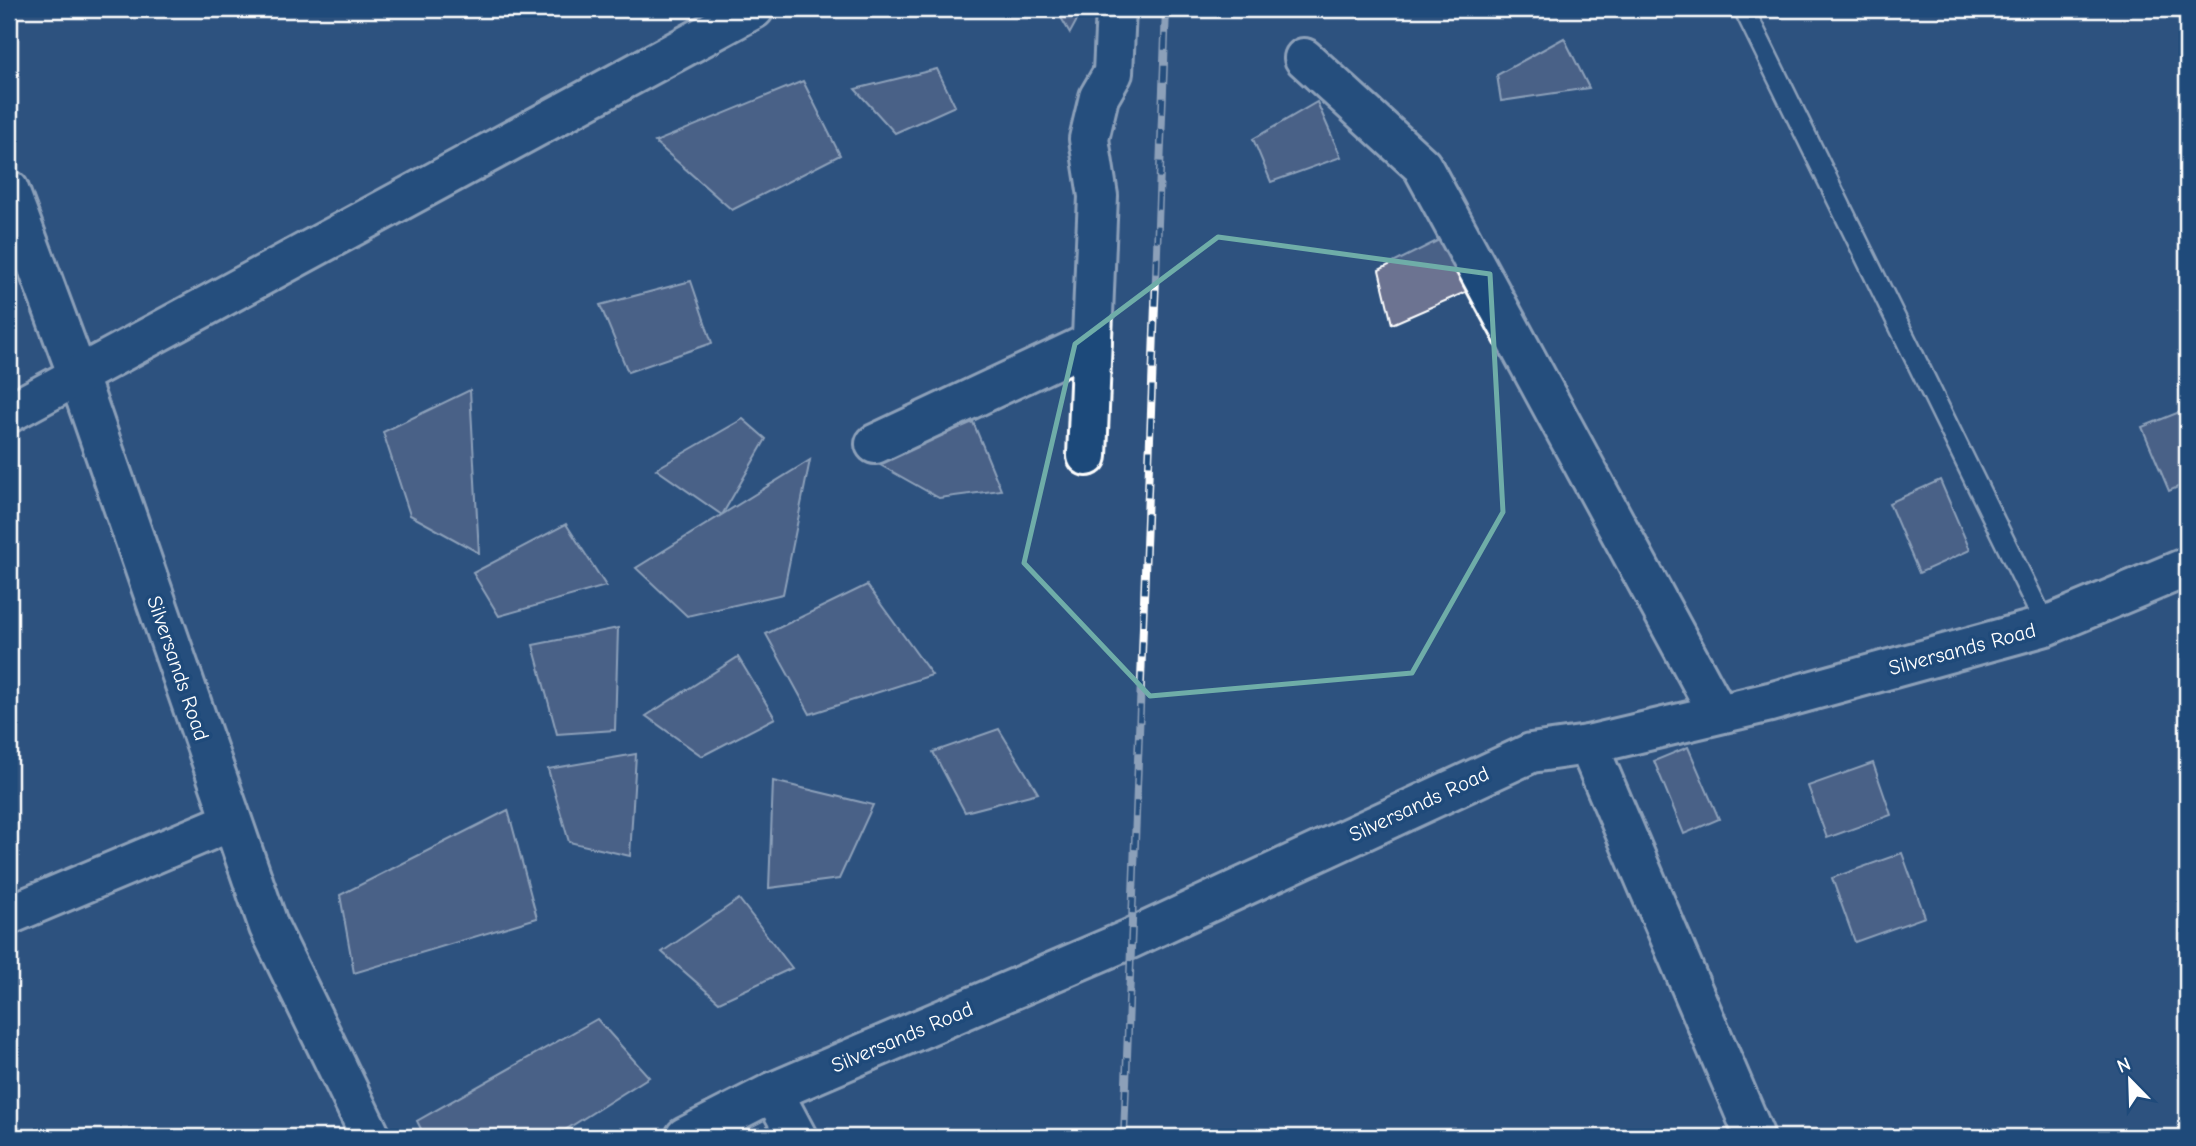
<svg xmlns="http://www.w3.org/2000/svg" width="2196" height="1146" font-family="'Comic Neue',sans-serif">
<style>
.building{fill:#6c7391;stroke:#fff;stroke-width:2}
.lines{fill:none;stroke-linecap:round;stroke-linejoin:round}
.lane-casing{stroke:#fff;stroke-width:24}
.street-casing{stroke:#fff;stroke-width:44}
.lane{stroke:#1f4a7a;stroke-width:19}
.street{stroke:#1f4a7a;stroke-width:38}
.rail-casing{stroke:#fff;stroke-width:8}
.rail{stroke:#1f4a7a;stroke-width:5;stroke-dasharray:16;stroke-linecap:butt}
.marked{fill:none;stroke:#6fada8;stroke-width:5;stroke-linejoin:round}
.labels{text-anchor:middle;dominant-baseline:central;stroke-width:7;stroke-linejoin:round;paint-order:stroke}
.street-label{font-size:21px;fill:#fff;stroke:#1f4a7a}
</style>
<rect width="100%" height="100%" fill="#2e527f"/>
<filter id="ink" filterUnits="userSpaceOnUse"><feTurbulence type="fractalNoise" baseFrequency=".0143" numOctaves="2"/><feDisplacementMap in="SourceGraphic" scale="14" xChannelSelector="R" yChannelSelector="G"/><feConvolveMatrix kernelMatrix="1 2 1 2 8 2 1 2 1" color-interpolation-filters="sRGB"/></filter>
<g filter="url(#ink)">
<g class="building">
<path d="M1056,9H1083L1070,33Z"/>
<path d="M1564,38L1589,88L1501,101L1497,75Z"/>
<path d="M937,69L955,106L895,133L855,89Z"/>
<path d="M803,81L840,155L732,210L655,142Z"/>
<path d="M1317,102L1341,157L1271,182L1253,139Z"/>
<path d="M1449,235L1468,291L1392,324L1379,270Z"/>
<path d="M691,281L712,343L628,372L600,305Z"/>
<path d="M470,390L479,553L410,515L383,432Z"/>
<path d="M2187,409V483L2169,491L2142,427Z"/>
<path d="M743,419L766,439L722,515L656,469Z"/>
<path d="M973,422L1001,490L939,498L877,463Z"/>
<path d="M810,460L783,594L687,616L636,568Z"/>
<path d="M1940,480L1970,550L1919,573L1889,503Z"/>
<path d="M566,524L606,586L499,616L473,573Z"/>
<path d="M867,585L932,675L810,714L766,634Z"/>
<path d="M618,628L615,730L557,734L533,645Z"/>
<path d="M738,657L775,718L702,756L646,716Z"/>
<path d="M999,729L1038,793L965,812L933,752Z"/>
<path d="M1688,747L1719,819L1684,834L1654,761Z"/>
<path d="M636,754L630,856L569,842L548,769Z"/>
<path d="M1873,763L1891,815L1827,838L1808,786Z"/>
<path d="M773,781L873,805L839,879L769,888Z"/>
<path d="M508,810L537,918L354,973L340,895Z"/>
<path d="M1902,853L1925,917L1855,942L1832,878Z"/>
<path d="M739,899L792,968L719,1002L662,952Z"/>
<path d="M597,1019L649,1077L554,1137H425L417,1121Z"/>
</g>
<g class="lines">
<g class="lane-casing">
<path id="lane" d="M1744,9L2046,626"/>
</g>
<g class="street-casing">
<g id="street">
<path d="M1304,58L1422,166L1718,713"/>
<path d="M9,190L78,376L269,927L371,1137"/>
<path d="M9,413L754,9"/>
<path d="M875,444L1092,342"/>
<path d="M1087,456L1098,196L1089,139L1099,97L1113,73L1116,9"/>
<path d="M1588,745L1755,1137"/>
<path d="M9,915L230,822"/>
<path d="M773,1092L797,1137"/>
<path d="M685,1137L773,1092L1130,939L1531,753L1588,745L1770,702L2046,626L2187,567"/>
</g>
</g>
<use href="#lane" class="lane"/>
<use href="#street" class="street"/>
<g class="rail-casing">
<path id="rail" d="M1124,1137L1166,9"/>
</g>
<use href="#rail" class="rail"/>
</g>
</g>
<path d="M0 0H2196V1146H0ZM1218,237L1490,274L1503,512L1412,673L1150,696L1024,563L1075,344Z" fill="#2e527f" fill-opacity=".55" fill-rule="evenodd"/>
<path class="marked" d="M1218,237L1490,274L1503,512L1412,673L1150,696L1024,563L1075,344Z"/>
<g class="labels">
<g class="street-label">
<text transform="translate(1962 649) rotate(-15)">Silversands Road</text>
<text transform="translate(178 668) rotate(71)">Silversands Road</text>
<text transform="translate(1419 804) rotate(-25)">Silversands Road</text>
<text transform="translate(902 1037) rotate(-23)">Silversands Road</text>
</g>
</g>
<rect width="2196" height="1146" fill="none" stroke="#1f4a7a" stroke-width="35"/>
<rect x="18" y="18" width="2161" height="1111" fill="none" stroke="#fff" stroke-width="2.5" filter="url(#ink)"/>
<g transform="translate(2130 1080) rotate(337)" stroke="#1f4a7a" stroke-width="5" paint-order="stroke">
<path d="M0-5L12 26L0 18L-12 26Z" fill="#ffffff"/>
<text y="-10" font-size="19" font-weight="bold" text-anchor="middle" fill="#ffffff">N</text>
</g>
</svg>
